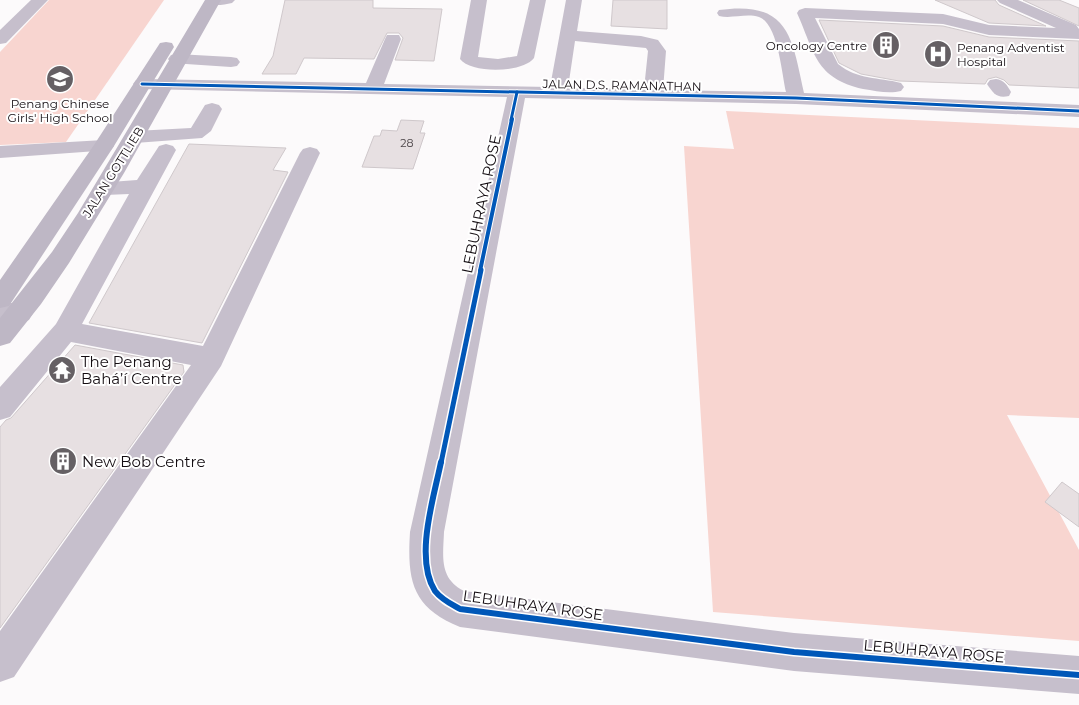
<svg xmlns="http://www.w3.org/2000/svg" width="1079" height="705" font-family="Montserrat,sans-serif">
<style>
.green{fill:#f8d5d0}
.building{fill:#e7e0e2;stroke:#cfc8cb}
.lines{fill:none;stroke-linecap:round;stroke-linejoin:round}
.minor{fill:#c6bfcc;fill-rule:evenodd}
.major{fill:#beb7c5;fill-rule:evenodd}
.cycleway-far3-casing{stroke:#fff;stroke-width:5}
.cycleway-far2-casing{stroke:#fff;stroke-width:6}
.cycleway-far1-casing{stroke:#fff;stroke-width:8}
.cycleway-casing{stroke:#fff;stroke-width:9}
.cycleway-far3{stroke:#0057b8;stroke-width:3}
.cycleway-far2{stroke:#0057b8;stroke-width:4}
.cycleway-far1{stroke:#0057b8;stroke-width:5}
.cycleway{stroke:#0057b8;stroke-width:6}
.labels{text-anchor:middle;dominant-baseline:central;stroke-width:4;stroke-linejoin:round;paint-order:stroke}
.far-number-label{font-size:11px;fill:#4c4549}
.far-poi-label{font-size:12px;fill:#140d12;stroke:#fff;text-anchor:end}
.far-street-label{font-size:12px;fill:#140d12;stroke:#fff}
.street-label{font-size:15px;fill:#140d12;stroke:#fff}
.poi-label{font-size:15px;fill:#140d12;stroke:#fff;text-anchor:start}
</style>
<rect width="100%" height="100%" fill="#fcfafb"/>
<g class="green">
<path d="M49,0H164L66,142L0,145V52Z"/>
<path d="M726,111L1079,128V418L1007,415L1079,550V641L713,612L684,146L734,149Z"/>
</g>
<g class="building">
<path d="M285,0H373V8L442,9L434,61L395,60L403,38L399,33H387L374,59L304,58L296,74H262L273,56Z"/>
<path d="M613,0H667V29L611,26Z"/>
<path d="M935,0H995L999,5L1046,26L989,23Z"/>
<path d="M1023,0H1059L1079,8V26Z"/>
<path d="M819,20L943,26L989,37L1079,41V88L1009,85L1004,80L996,77L988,79L985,84L899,81L861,74L839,63Z"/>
<path d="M401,120L424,121L420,133H425L413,169L362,167L374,136H380L382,130L397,131Z"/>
<path d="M189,144L286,148L273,170L288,172L202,343L89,323Z"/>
<path d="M75,345L183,365L184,372L0,628V427L6,420L11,418Z"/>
<path d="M1062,482L1079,494V527L1045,502Z"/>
</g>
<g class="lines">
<g class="minor">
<path d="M31,0H48L6,43L0,44V30Z"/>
<path d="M205,0H235L232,3C224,5 215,6 207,4Z"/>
<path d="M471,0H487L478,57L498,59L517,56L530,0H546L534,58C523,73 471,74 460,59Z"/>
<path d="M566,0H582L577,31L641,36L658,40L666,51L663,90L786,92C782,75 778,23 759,17C746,13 732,19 719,16L717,13L719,10C790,0 792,39 804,93L1079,105V117L796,104L525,98L444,532C443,557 439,578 464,591L794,633L1079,656V694L794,671L460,627C412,607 407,581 410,532L507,97L142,89L136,88L133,84L136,80L142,79L366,83L385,39L387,35H399L401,39L384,84L550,87ZM575,41L646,48L648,51L644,89L568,88Z"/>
<path d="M997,0H1018L1076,25L1079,29V39L989,35L943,24L815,18L838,64C858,80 878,77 901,83L904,87L901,91C889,94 876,91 863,89C815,78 815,53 797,13L799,10L805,8L943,14L989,25L1056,28L1000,3Z"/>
<path d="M177,54L231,57L237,58L240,62L237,66L231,67L171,63L168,59L171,55Z"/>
<path d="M996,79C1004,80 1007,85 1011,92L1009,96C997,99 993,93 987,84L990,80Z"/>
<path d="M212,103L219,105L222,109L211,131L202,138L135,143L128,141L125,137L128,133L135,131L191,128L205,105Z"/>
<path d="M104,140L111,142L114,146L111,150L0,158V146Z"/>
<path d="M166,144L173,146L176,150L82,324L203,346L300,153L303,149L310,147L317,149L320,153L221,366L14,677L0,682V631L191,365L71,342L10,417L0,420V387L56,324L129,194L105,195L97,193L94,188L97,183L137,180L159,146Z"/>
<path d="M0,303H20L29,306L33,313L29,320L20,323H0Z"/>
</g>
<g class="major">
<path d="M205,0H221L124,173L69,263L41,304L10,343L0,346V318L52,252L78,213Z"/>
<path d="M166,42L172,43L174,47L114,146L9,306L0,308V280L94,145L160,43Z"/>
</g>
<g class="cycleway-far3-casing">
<g id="cycleway-far3">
<path d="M142,84L796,98L1079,111"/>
<path d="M511,120L517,92"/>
</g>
</g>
<g class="cycleway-far2-casing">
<path id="cycleway-far2" d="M480,271L512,119"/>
</g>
<g class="cycleway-far1-casing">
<path id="cycleway-far1" d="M441,463L481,270"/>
</g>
<g class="cycleway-casing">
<path id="cycleway" d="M441,462C434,497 414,558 435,591C442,600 451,604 460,609L794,652L1079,675"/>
</g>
<use href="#cycleway-far3" class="cycleway-far3"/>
<use href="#cycleway-far2" class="cycleway-far2"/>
<use href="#cycleway-far1" class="cycleway-far1"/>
<use href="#cycleway" class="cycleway"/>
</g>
<defs>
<g id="building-disc" transform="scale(1.4375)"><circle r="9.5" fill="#656064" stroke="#fff"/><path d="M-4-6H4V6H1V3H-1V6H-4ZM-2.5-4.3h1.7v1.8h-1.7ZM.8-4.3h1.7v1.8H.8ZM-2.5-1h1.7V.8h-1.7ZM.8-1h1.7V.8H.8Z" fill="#fff"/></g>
<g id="hospital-disc" transform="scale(1.4375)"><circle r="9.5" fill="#656064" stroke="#fff"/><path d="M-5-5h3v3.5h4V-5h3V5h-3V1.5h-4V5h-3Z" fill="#fff"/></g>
<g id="school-disc" transform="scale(1.4375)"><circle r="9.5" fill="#656064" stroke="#fff"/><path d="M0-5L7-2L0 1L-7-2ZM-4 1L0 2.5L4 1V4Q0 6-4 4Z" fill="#fff"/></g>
<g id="temple-disc" transform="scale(1.4375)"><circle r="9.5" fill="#656064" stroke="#fff"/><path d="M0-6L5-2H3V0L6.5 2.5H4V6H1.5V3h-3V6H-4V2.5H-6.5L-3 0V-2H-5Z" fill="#fff"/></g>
</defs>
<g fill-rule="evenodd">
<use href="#building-disc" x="886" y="45"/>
<use href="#hospital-disc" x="938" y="54"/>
<use href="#school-disc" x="60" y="79"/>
<use href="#temple-disc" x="62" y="370"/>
<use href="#building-disc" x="63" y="461"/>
</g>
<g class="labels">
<g class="far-number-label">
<text x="407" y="143">28</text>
</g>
<g class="far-poi-label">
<text x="867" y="45">Oncology Centre</text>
<text x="957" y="47" text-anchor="start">Penang Adventist<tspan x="957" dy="14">Hospital</tspan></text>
<text x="60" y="103" text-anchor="middle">Penang Chinese<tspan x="60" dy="14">Girls' High School</tspan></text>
</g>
<g class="far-street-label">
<text transform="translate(622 85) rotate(1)">JALAN D.S. RAMANATHAN</text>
<text transform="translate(113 172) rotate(-58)">JALAN GOTTLIEB</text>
</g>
<g class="street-label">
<text transform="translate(481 204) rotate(-78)">LEBUHRAYA ROSE</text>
<text transform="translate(533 605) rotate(8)">LEBUHRAYA ROSE</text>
<text transform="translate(934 651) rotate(5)">LEBUHRAYA ROSE</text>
</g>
<g class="poi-label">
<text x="81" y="361">The Penang<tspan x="81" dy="17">Bahá’í Centre</tspan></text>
<text x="82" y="461">New Bob Centre</text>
</g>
</g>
</svg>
